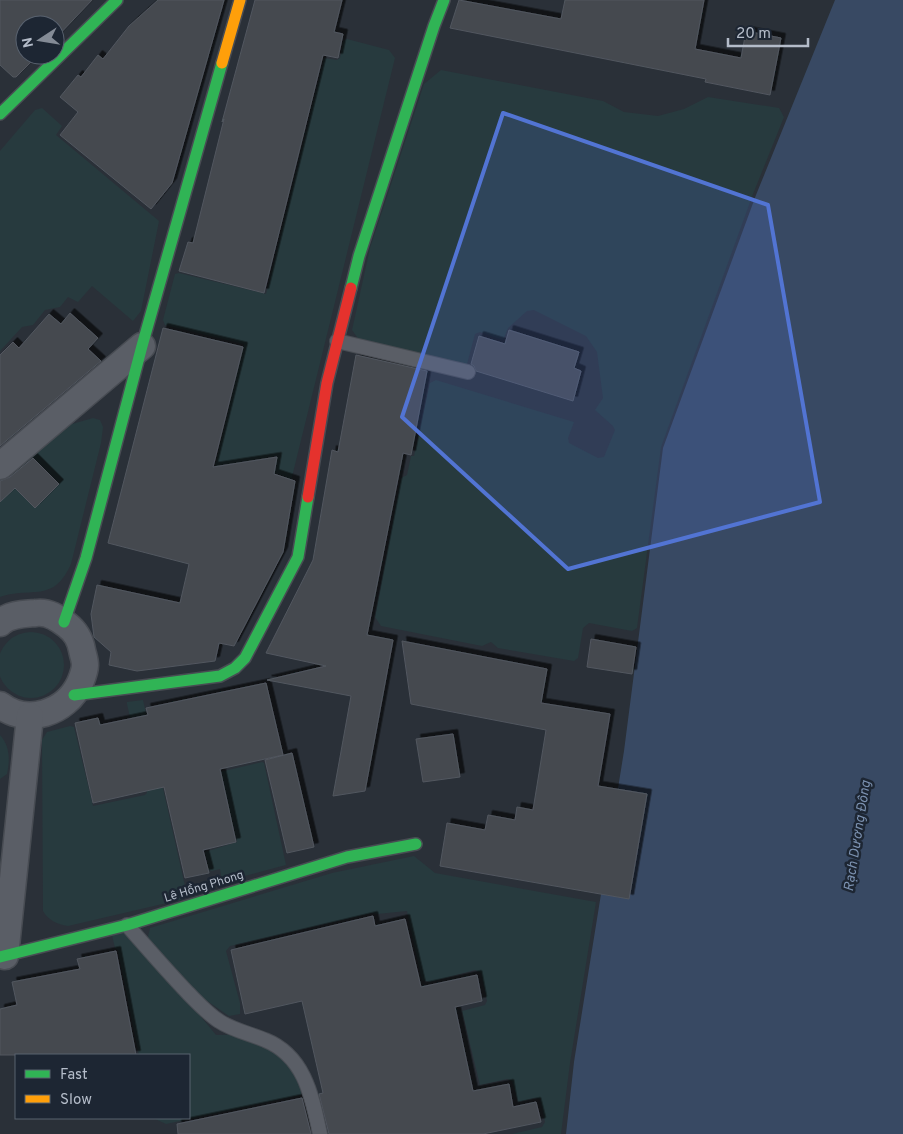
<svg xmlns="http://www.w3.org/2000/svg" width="903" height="1134" font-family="Overpass,sans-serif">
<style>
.green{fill:#273a3e}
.water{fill:#384963}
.building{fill:#444950;stroke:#52575f;filter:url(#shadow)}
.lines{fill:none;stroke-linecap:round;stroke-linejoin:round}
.lane-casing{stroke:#484c53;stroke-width:16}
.street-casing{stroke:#484c53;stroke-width:29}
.fast-casing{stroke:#484c53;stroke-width:14}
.slow-casing{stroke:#484c53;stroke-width:14}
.jam-casing{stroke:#484c53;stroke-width:14}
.lane{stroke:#5a5e66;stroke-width:14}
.street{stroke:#5a5e66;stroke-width:26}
.fast{stroke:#30b455;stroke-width:11}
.slow{stroke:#ff9f0a;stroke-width:11}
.jam{stroke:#e5322d;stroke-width:11}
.marked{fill:#5274d3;fill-opacity:0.2;stroke:#5274d3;stroke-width:4;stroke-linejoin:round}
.labels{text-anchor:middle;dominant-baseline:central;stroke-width:5;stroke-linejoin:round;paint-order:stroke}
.street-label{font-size:12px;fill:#b4bcc9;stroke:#1d2633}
.water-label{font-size:14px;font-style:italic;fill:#7c92b1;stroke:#1d2633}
</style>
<defs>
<filter id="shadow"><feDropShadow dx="4.5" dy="-4.5" stdDeviation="0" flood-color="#0009"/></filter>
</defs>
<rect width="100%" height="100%" fill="#2a3038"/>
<g class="green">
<path d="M347,39L389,50L395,58L290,485L287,484L286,477L275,473L277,456L215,466L244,344L165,325L163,320L175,274L179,273L266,294L324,58L337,60L340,58L343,41Z"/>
<path d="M441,70L603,101L624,112L658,116L684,109L708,97L779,108L784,117L753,194L661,447L637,628L632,631L589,623L583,628L578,658L574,661L498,648L491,642L482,646L381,626L375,617L401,478L407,475L411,456H414L430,383L436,380L574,422L568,438L569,443L598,458L604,457L615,430L613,426L595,410L603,398L597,352L586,336L534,310L527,311L508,328L503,340L480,332L475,334L467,364L464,367L362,344L352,330L370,248L424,84Z"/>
<path d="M42,108L62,126L56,135L159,221L141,311L133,321L92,286L78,302L68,297L60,307L45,310L33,325L22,327L0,351V151L35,110Z"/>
<path d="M93,418L100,420L103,427L101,443L71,564C53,604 32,586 0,597V481L72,424Z"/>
<circle cx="31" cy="665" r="33"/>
<path d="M143,700L185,886L184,899L68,926C57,924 49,921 43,911L42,740L47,732L70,726L74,727L93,806L145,795L147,793L127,704V702Z"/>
<path d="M0,735C10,746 10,760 7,774L0,779Z"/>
<path d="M262,762L264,763L286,865L222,882L220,869L212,871L209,870L205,852L237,842L224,785L211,774Z"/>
<path d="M414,856L435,873L596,902L570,1063L561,1134H512L542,1127L545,1122L540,1099L535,1098L518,1102L512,1081L507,1079L480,1085L462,1011L485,1005L487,1001L481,973L475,970L430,982L422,980L407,911L377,914L372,913L230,946L226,951L240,1003V1014L229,1016L197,994L147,941L150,928L332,873Z"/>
<path d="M127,929L170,979L216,1035C223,1035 232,1034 239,1036C262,1042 305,1068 301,1095L166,1124L153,1118H189V1055H139L118,950L115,948L112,935Z"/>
</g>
<path class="water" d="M835,0H903V1134H566L574,1062L624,751L663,448L756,195Z"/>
<g class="building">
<path d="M0,0H92L55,39V25H25V55H38L16,77H13L0,65Z"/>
<path d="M158,0H224L172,183L151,209L60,135L78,112L60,97L78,75L81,77L98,55L103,59L129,26Z"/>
<path d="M255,0H342L334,32L343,34L338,58L323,55L264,293L179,271L188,242L193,243L224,119L222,122Z"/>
<path d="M459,0L561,19L565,0H704L695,49L741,58L746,31L781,38L770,95L705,82L706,79L450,28Z"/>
<path d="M70,313L98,338L88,349L101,361L0,446V355L13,342L19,348L49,314L61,324Z"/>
<path d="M163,328L243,347L213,467L277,457L274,474L295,481L283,552L234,646L219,643L215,661L137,671L109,665L111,652L94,637L91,614L97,585L180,603L189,564L108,543Z"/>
<path d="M509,330L579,352L574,368L581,371L573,401L476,371L474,366L471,364L479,336L505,344Z"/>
<path d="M356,355L427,371L411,455L403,453L367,635L393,640L365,791L333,796L351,696L267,680L326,666L266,653L313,560L332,450L338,452Z"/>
<path d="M33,458L59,484L35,508L15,488L0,502V481L10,477Z"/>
<path d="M591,639L636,647L632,674L587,667Z"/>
<path d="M402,641L547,669L541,703L610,714L598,786L647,794L629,899L440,866L447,823L485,830L488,815L515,820L517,807L533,810L546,730L411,704Z"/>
<path d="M266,683L283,755L220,769L236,842L203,850L209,873L185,878L164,787L93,803L75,723L98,718L100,725L148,715L146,708Z"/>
<path d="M453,734L460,777L423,782L416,739Z"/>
<path d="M292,753L314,847L287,853L265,760Z"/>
<path d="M373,916L375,926L405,919L421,987L477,975L482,1001L455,1007L473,1091L509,1084L513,1107L536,1102L541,1122L483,1134H329L319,1094L323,1093L302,1001L245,1014L231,950Z"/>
<path d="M116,951L136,1055H0V1009L17,1005L12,982L80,969L77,959Z"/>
<path d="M302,1098L311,1134H178L177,1124Z"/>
</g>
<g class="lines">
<g class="lane-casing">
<g id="lane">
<path d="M337,341L468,372"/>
<path d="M127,925C147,948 167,971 188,993C198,1003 208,1014 219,1021C232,1030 251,1034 265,1040C305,1056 312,1097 320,1134"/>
</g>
</g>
<g class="street-casing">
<g id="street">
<path d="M0,466L142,346"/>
<path d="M0,623C9,614 24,614 36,613C48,611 58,618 67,625C76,632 80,639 82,650C83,655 85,660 85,665C85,671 82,678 80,683C66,713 27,726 0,705"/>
<path d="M5,956L30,716"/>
</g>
</g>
<g class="fast-casing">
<g id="fast">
<path d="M0,114L117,0"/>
<path d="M351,288L359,256L434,26L444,0"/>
<path d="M64,622L86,558L142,346L222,63"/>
<path d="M74,695L220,676L235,668L245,658L298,557L308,497"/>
<path d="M0,957L127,925L347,857L416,844"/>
</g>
</g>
<g class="slow-casing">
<path id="slow" d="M222,63L240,0"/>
</g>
<g class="jam-casing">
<path id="jam" d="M308,497L327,383L351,288"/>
</g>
<use href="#lane" class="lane"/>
<use href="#street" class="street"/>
<use href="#fast" class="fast"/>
<use href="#slow" class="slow"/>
<use href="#jam" class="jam"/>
</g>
<path class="marked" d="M503,113L768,205L820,502L568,569L402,417Z"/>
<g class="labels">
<g class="street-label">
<text transform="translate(204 887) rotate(-17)">Lê Hồng Phong</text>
</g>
<g class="water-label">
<text transform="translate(858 836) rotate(-81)">Rạch Dương Đông</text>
</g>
</g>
<rect x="15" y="1054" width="175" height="65" fill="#1d2633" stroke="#59626f"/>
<rect x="25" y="1070" width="25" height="8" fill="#30b455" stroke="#59626f"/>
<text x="60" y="1079" font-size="15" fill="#b4bcc9">Fast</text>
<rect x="25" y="1095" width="25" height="8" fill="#ff9f0a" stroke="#59626f"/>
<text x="60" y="1104" font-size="15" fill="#b4bcc9">Slow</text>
<g transform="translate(40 40) rotate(258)"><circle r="24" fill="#1d2633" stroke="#59626f"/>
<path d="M0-4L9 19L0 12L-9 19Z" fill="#848b96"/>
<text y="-8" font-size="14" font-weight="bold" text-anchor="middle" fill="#b4bcc9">N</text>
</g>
<path d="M728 38v8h80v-8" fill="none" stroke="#b4bcc9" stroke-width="2.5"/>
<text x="736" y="38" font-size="15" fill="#b4bcc9" stroke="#1d2633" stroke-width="4" paint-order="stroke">20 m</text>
</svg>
